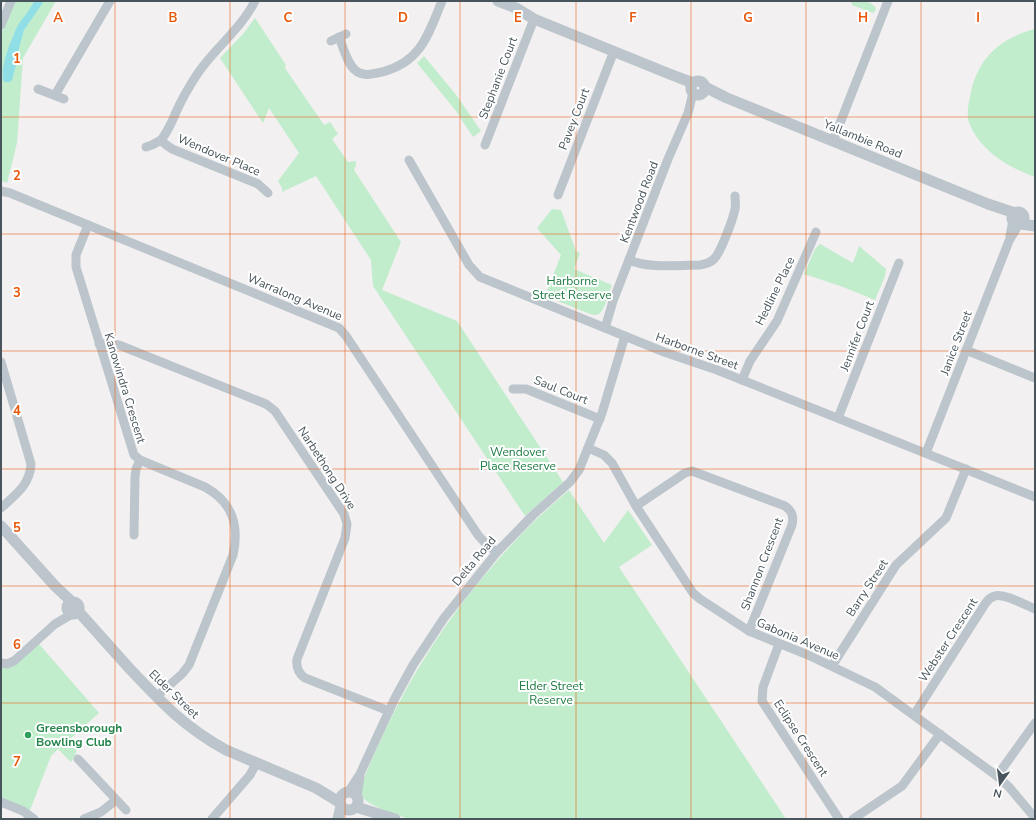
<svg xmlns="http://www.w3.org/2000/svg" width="1036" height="820" font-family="'Nunito Sans',sans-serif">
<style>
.green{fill:#c1edcd}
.water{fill:#90dfe7}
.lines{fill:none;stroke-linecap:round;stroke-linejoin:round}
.minor{stroke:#bcc5cc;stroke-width:9}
.tertiary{stroke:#bcc5cc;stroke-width:11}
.grid{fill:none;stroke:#e8590c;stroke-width:1;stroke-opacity:0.55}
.leisure-dot{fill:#2e9e5b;stroke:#fff;stroke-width:1.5}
.labels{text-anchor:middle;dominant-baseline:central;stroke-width:4;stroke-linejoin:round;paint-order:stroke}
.street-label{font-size:12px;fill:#48555c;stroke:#fff}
.park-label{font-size:12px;fill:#1c7a40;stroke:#fff}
.leisure-label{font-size:12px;font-weight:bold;fill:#27864d;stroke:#fff;text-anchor:start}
.grid-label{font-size:13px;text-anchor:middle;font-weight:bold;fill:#e8590c;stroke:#fff;stroke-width:4;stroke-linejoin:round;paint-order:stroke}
</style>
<rect width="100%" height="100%" fill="#f2f0f0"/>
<g class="green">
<path d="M15,1H56L23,58L17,143L7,183L1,181V34Z"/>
<path d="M851,1C859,1 871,0 876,8L875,11L873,13L852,5Z"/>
<path d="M255,18L286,65L285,68L324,125L330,122L338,134L332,139L348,162L356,161V165L354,170L401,242L382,290L457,321L563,482L525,516L373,286L371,260L316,176L282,192V188L278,181L299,153L269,108L263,123L220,58L243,34Z"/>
<path d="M1035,29V177C1009,168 981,151 970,125C966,116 968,106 970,97C976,60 999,38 1035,29Z"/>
<path d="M424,56L457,96L481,131L473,137L456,111L417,63Z"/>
<path d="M552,209L561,210L576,251L580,253L574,269L612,285C609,291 605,309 600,313C597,316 593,315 590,314L545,296L561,255L537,228Z"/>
<path d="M820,244L853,263L859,246L886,269L885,276L875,300L843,287L804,274L815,249Z"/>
<path d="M569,490L604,543L628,510L652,545L619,567L786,819H409C398,815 367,806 362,796C361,792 362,787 362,783C400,689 446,614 516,540C532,522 551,506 569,490Z"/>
<path d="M39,644L99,713L69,740L77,749L75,756L71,762L58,749L51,756L30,810L1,798V667Z"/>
</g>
<path class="water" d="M34,1H44L24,30L18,52L16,65L12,80L10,82H4C0,71 7,50 12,39C14,35 15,31 17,27C22,18 30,11 34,1Z"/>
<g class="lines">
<g class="minor">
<path d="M255,1C241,29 215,48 198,73C190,85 183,97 177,110C172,121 169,130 161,140L165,144L172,149L258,184L268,193"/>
<path d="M1,25L11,1"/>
<path d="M339,37C343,47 347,63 355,70C363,77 373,74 382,72C421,62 428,35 442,1"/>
<path d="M331,41L346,34"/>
<path d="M38,89L64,99"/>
<path d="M55,95L110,1"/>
<path d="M833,141L888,1"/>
<path d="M485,145L534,19"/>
<path d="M146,147L152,145L161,140"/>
<path d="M409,160L469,265L480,277L664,352L717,370L1035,497"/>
<path d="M1,191L10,193L339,328L346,336L478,535L487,545L497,552"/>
<path d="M558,195L614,51"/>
<path d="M88,225L76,255V267L134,455L140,460L205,487C232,502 240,524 233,555L189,665L182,674L156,697"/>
<path d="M1010,236L1013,221"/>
<path d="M629,260C651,269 677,265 700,265C706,264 710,263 714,259C721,252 733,219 735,209C736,205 735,201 735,196"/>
<path d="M605,328L613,301L668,159L688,113L693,93"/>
<path d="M99,344L111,343L119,345L266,404L275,411L344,514L347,524L345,538L297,659C296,667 298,673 305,678L389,711"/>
<path d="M966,350L1035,378"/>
<path d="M1,362L31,464C30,485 15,495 1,508"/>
<path d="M742,380L750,361L777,321L816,232"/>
<path d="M513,389H526L600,419"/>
<path d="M838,418L899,263"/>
<path d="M588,448L604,455L612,463L636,506L693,593L700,599L749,631L808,655L875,687L997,776L1009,787L1035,818"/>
<path d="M926,453L1009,241L1019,224"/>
<path d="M636,506L685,473L692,471L785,506C792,511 794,516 792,525L749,631"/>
<path d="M134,535L135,477L136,469L140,460"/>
<path d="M779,644L763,687L762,701L839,819"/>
<path d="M1,663L7,664L14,661L55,624L72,614"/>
<path d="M832,666L896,565L946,518L966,469"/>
<path d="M914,715L985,604C987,601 990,597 995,596C1004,593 1025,605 1035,609"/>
<path d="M78,759L126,810"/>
<path d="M997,776L1035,723"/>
<path d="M349,791L360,774L370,752L395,698L413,665L444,618L497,552L533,515L570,482L579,470L602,413L625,336"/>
<path d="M357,796L360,777"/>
<path d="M1,802L23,811L34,819"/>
<path d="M84,819L101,812L116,800"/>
<path d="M212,819L250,775L256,764"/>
<path d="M853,819L902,786L940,734"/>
</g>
<g class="tertiary">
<path d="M498,1L516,8L534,19L667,73L693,83"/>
<circle cx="698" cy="88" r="7"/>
<path d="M705,87L727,98L988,204L1015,213"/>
<circle cx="1018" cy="218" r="6"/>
<path d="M1021,224L1035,226"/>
<path d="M1,526L55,586L72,602"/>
<circle cx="73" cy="608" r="6"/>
<path d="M78,611C95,630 112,649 129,668C161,702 184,727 226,750L316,788L339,802"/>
<circle cx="349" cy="801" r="9"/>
<path d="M356,807L395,819"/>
<path d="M338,819L341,806"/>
</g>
</g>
<path class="grid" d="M115,1V819M230,1V819M345,1V819M460,1V819M576,1V819M691,1V819M806,1V819M921,1V819M1,117H1035M1,234H1035M1,351H1035M1,469H1035M1,586H1035M1,703H1035"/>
<circle class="leisure-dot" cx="28" cy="735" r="4"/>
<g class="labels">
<g class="street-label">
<text transform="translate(498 78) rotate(-69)">Stephanie Court</text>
<text transform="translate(574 119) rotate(-69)">Pavey Court</text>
<text transform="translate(863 139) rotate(22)">Yallambie Road</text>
<text transform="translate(219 155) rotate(23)">Wendover Place</text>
<text transform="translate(639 202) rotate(-69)">Kentwood Road</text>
<text transform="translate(775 291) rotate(-64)">Hedline Place</text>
<text transform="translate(295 297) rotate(23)">Warralong Avenue</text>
<text transform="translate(857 336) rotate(-69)">Jennifer Court</text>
<text transform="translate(956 343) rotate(-69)">Janice Street</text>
<text transform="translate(697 351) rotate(20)">Harborne Street</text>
<text transform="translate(125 388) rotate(73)">Kanowindra Crescent</text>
<text transform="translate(561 390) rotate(22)">Saul Court</text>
<text transform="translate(327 468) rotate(57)">Narbethong Drive</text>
<text transform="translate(474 561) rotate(-50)">Delta Road</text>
<text transform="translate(762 564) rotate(-69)">Shannon Crescent</text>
<text transform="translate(867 588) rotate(-57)">Barry Street</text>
<text transform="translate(798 639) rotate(23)">Gabonia Avenue</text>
<text transform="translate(948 640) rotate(-57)">Webster Crescent</text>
<text transform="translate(174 694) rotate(44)">Elder Street</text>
<text transform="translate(801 738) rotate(57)">Eclipse Crescent</text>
</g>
<g class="park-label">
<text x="572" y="281">Harborne<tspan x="572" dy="14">Street Reserve</tspan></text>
<text x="518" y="452">Wendover<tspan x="518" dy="14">Place Reserve</tspan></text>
<text x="551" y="686">Elder Street<tspan x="551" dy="14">Reserve</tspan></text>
</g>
<g class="leisure-label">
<text x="36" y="728">Greensborough<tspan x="36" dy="14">Bowling Club</tspan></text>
</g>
</g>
<g class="grid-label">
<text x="58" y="22">A</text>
<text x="173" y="22">B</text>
<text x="288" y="22">C</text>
<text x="403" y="22">D</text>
<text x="518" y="22">E</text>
<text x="633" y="22">F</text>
<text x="748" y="22">G</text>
<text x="863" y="22">H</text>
<text x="978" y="22">I</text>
<text x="17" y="63">1</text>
<text x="17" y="180">2</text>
<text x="17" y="297">3</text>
<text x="17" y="415">4</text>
<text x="17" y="532">5</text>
<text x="17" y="649">6</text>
<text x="17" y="766">7</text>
</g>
<rect width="1036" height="820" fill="none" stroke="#48555c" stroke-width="4"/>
<g transform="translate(1000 784) rotate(194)" stroke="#ffffff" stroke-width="3" paint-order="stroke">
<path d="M0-3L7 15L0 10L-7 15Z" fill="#48555c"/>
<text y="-6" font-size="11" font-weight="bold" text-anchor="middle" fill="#48555c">N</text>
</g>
</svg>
